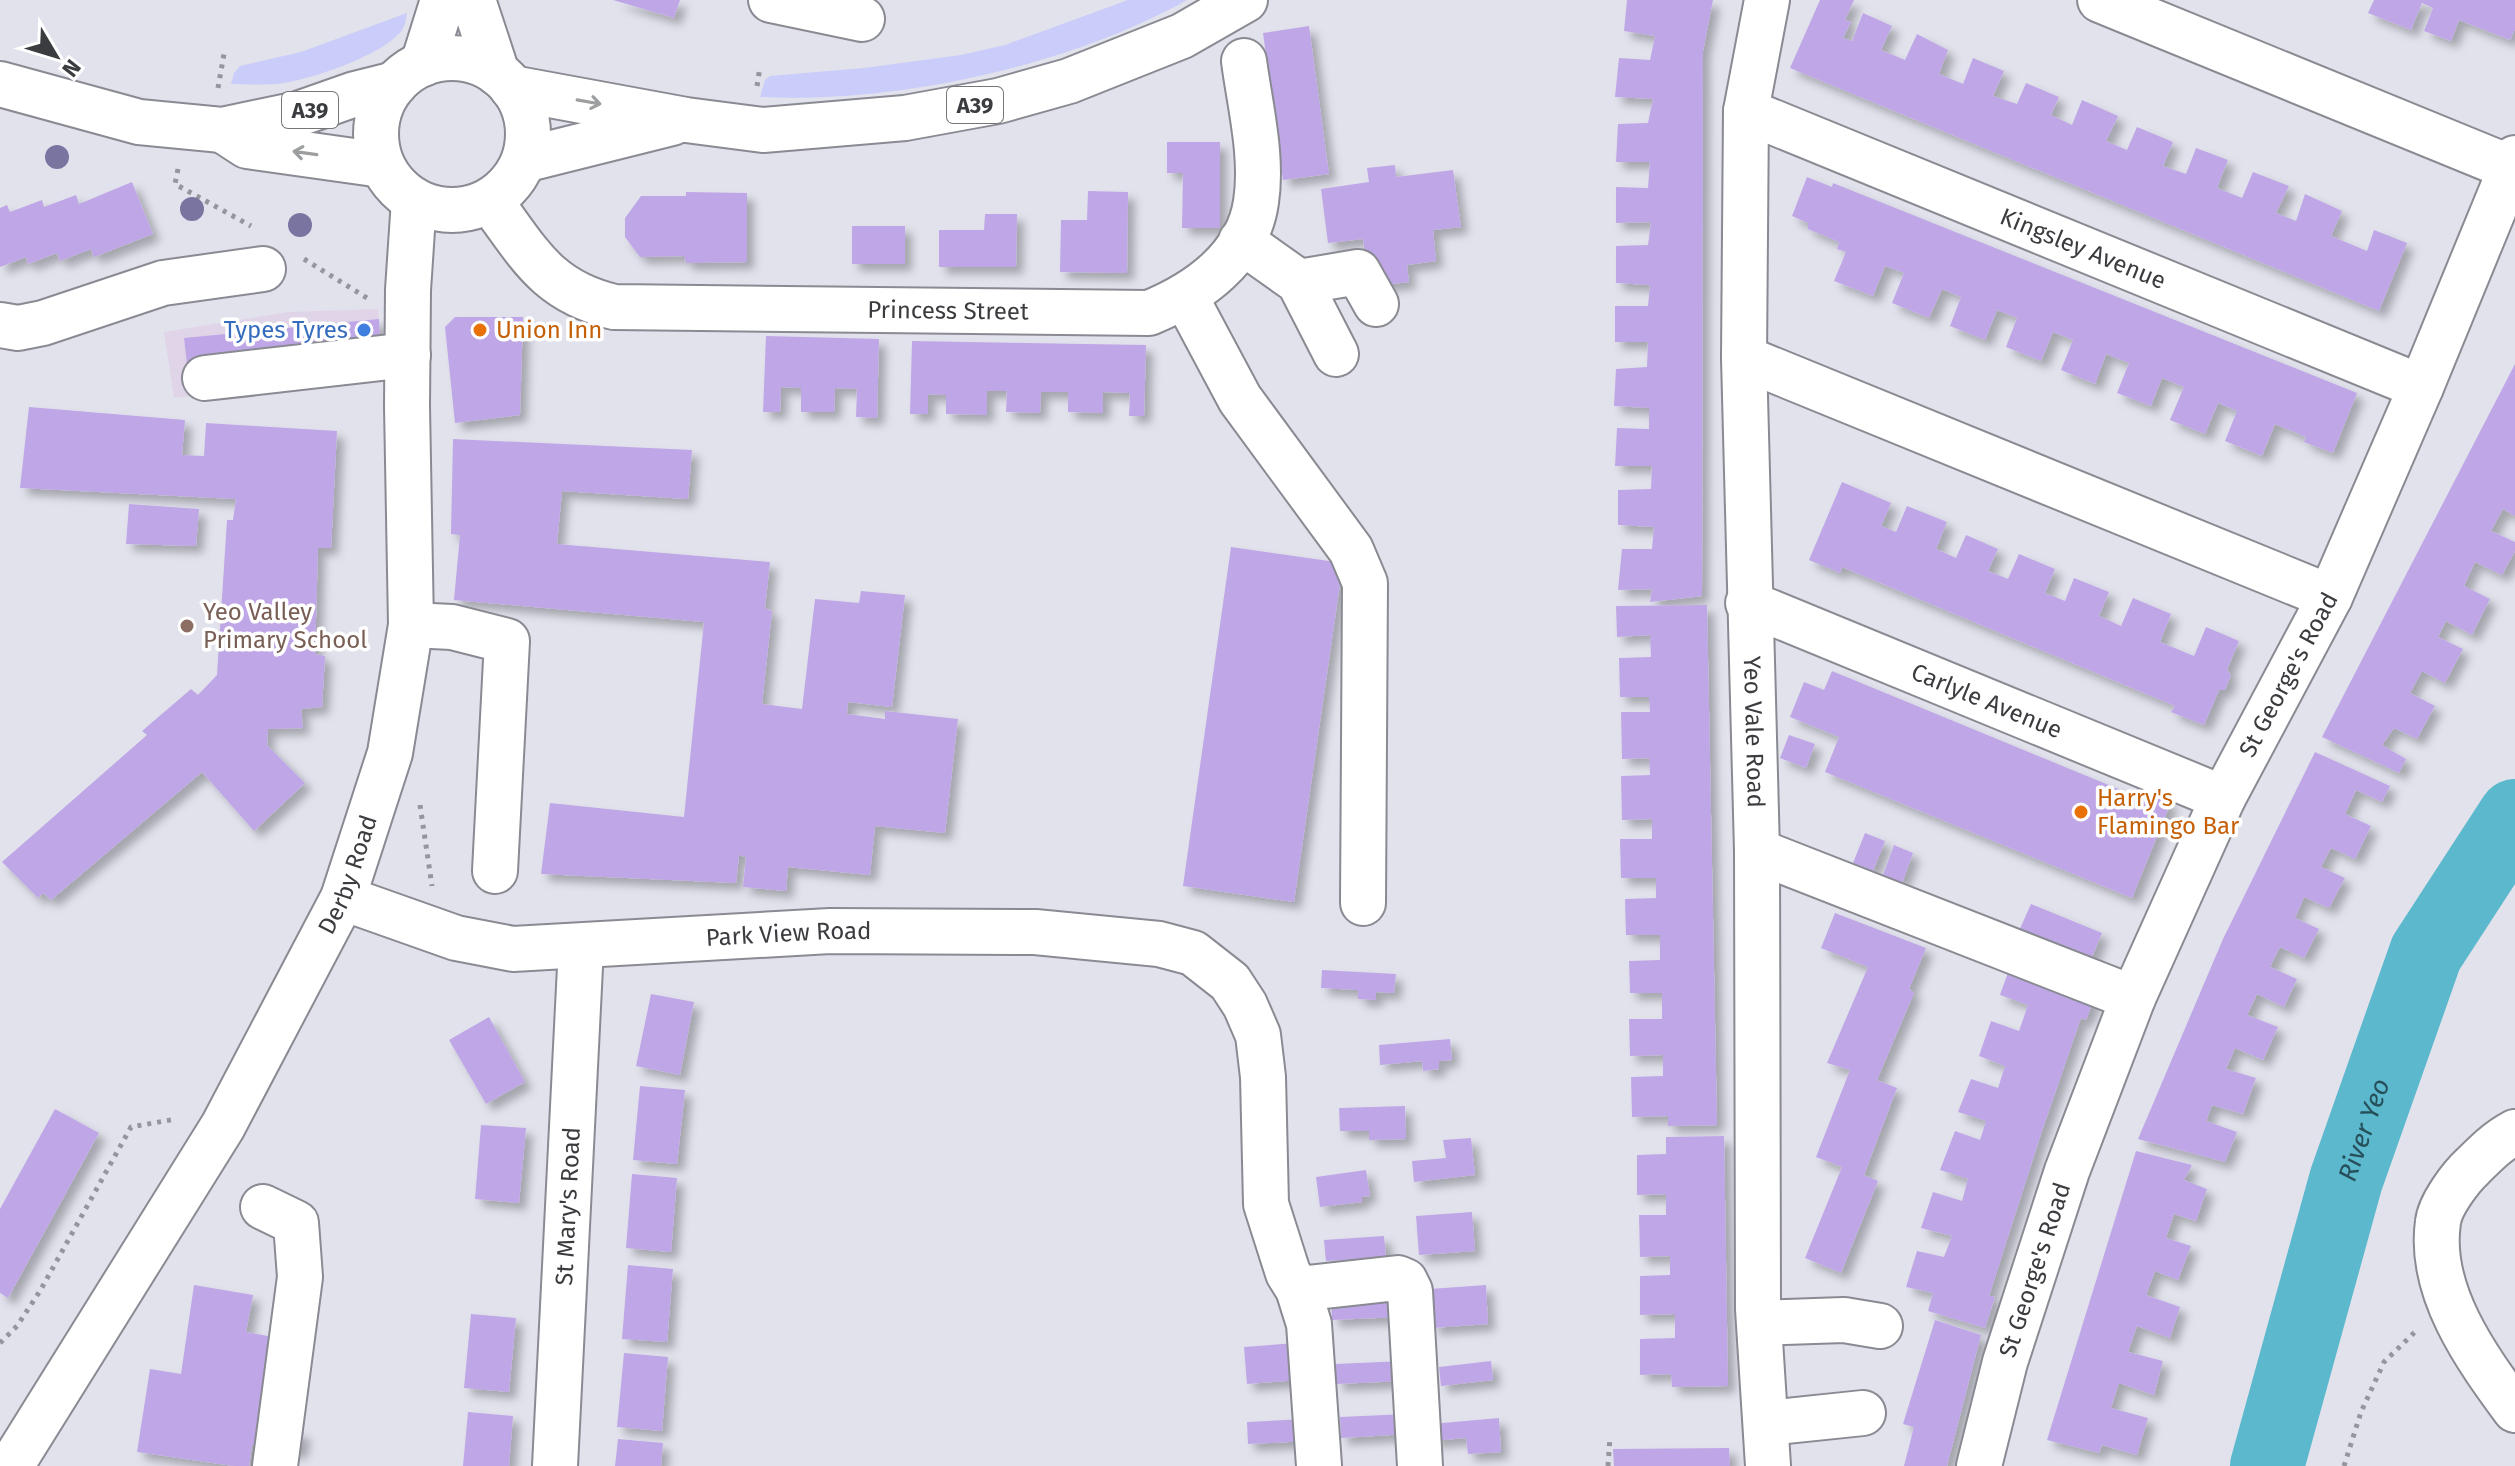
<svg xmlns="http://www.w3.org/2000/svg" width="2515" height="1466" font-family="'Fira Sans',sans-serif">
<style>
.commercial{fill:#e0d4e8}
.green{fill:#caccf9}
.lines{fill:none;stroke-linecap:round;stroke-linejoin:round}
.river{stroke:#5bb8cd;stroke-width:74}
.building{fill:#bfa7e7;filter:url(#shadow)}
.minor-casing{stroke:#898a92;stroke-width:48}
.major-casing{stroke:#898a92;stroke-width:48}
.path{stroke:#95969c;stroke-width:5;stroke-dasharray:4 6;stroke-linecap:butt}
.minor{stroke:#fff;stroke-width:44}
.major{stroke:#fff;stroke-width:44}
.tree{fill:#7a74a1}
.oneway{stroke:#9d9e9f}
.shop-dot{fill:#3f7fe0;stroke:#fff;stroke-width:3}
.food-dot{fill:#e8710a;stroke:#fff;stroke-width:3}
.education-dot{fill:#8d6e63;stroke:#fff;stroke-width:3}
.labels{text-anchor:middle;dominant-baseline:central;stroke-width:7;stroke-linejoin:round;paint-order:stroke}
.shield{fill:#fff;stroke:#767679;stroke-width:2}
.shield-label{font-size:22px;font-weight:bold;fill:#3b3c3f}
.street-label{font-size:24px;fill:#3b3c3f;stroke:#fff}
.shop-label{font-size:24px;fill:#366cbe;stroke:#fff;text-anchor:end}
.food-label{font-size:24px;fill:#c56008;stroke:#fff;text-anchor:start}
.education-label{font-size:24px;fill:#785e54;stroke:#fff;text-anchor:start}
.water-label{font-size:26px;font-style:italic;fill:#264f59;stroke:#fff}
</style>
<defs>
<filter id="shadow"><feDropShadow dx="7" dy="7" stdDeviation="4" flood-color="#0004"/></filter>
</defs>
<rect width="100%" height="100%" fill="#e1e2ec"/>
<path class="commercial" d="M378,309L383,374L174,398L164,332L288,312Z"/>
<g class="green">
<path d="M1128,0H1187C1069,66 896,104 760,97L765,80L770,76L864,68L961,55L1005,45Z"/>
<path d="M407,13C406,19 405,26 402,30C383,56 307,81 276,84C261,85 246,84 231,84L234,73L240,66L301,52Z"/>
</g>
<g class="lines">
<path class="river" id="s1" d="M2267,1466L2346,1180L2426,953L2515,816"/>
</g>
<g class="building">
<path d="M613,0H680L674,18Z"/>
<path d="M1627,0H1713L1703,51L1702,596L1650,602L1652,589L1618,590L1622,549H1652L1654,527L1618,525V490L1651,489L1652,466H1615L1617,428L1649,429V408L1614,406L1616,369L1647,367L1648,342H1615V306H1648L1650,285L1616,283V246L1648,245L1651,222L1616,223V187L1648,188L1650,162H1616L1618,124L1648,123L1653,99L1615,97L1619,58L1650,60L1655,36L1624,31Z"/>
<path d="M1820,0H1854L1845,20L1851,22L1843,38L1852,41L1863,13L1892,26L1881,50L1905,60L1917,34L1948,50L1939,74L1963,84L1973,58L2004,71L1993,96L2017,104L2026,83L2059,97L2051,115L2072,125L2082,100L2118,116L2106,141L2127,150L2137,127L2173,142L2163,166L2186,174L2196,148L2228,160L2217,188L2242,198L2253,172L2289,186L2276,213L2296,221L2305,194L2342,211L2331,236L2367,251L2374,230L2407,243L2379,311L1790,68Z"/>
<path d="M2374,0H2515V29L2510,40L2459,20L2451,41L2424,31L2433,8L2422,3L2411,30L2368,13Z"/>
<path d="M1309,26L1329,174L1283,180L1263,33Z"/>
<path d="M1167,142H1220V228H1182L1183,173H1167Z"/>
<path d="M1395,165L1396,177L1453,170L1461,227L1433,230L1436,261L1407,265L1409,282L1382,285L1367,270L1363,239L1328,243L1321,189L1369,182L1367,168Z"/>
<path d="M1807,177L1832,187L1833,183L2357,393L2333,453L2304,442L2306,437L2275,424L2262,456L2225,441L2237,411L2218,403L2205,434L2170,420L2184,387L2162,378L2151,406L2117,393L2129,363L2106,354L2095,384L2061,370L2073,340L2053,332L2041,361L2006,347L2017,318L1997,310L1985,340L1950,326L1961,297L1942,289L1929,318L1892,303L1904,273L1885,266L1873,296L1834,281L1846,252L1837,249L1839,242L1808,229V223L1792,216Z"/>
<path d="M132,182L153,234L94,257L91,249L60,261L57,253L28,264L26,257L0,267V208L7,205L10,212L42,200L44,207L76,195L79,204Z"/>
<path d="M1088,191L1128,192L1127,273L1060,272L1061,220H1087Z"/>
<path d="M686,192L747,193V262L686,263L684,256L640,257L625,237V218L641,196H686Z"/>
<path d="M985,214H1017L1016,267H939V230H984Z"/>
<rect x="852" y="226" width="53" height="38"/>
<path d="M455,317H523L520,415L455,423L445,327Z"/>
<path d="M379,319L380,344L187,363L184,338Z"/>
<path d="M766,336L879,339L877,418L856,417L857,389L835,388L834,412H801V388L781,387L780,412H763Z"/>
<path d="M912,341L1146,345L1144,416H1129L1130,393L1103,392V413L1068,412V392H1041L1040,413L1006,412L1007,391H987V415L946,414V395L928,394V414H910Z"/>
<path d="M2515,364V516L2503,509L2491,531L2515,542V551L2502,575L2475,562L2464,586L2490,599L2472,635L2446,621L2438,637L2463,649L2445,683L2422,671L2410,693L2435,706L2417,739L2394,728L2382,745L2406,759L2399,773L2322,737Z"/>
<path d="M29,407L185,420L182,455L204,456L206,423L337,431L331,548H318L315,654L325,656L322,707L301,709L303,728L268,729L267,745L305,783L254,831L202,772L51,900L43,893L38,898L2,862L147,735L142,731L191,689L198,695L217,675L227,520H233L236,499L20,488Z"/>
<path d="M453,439L692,450L688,499L562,491L557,544L770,562L765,608L772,611L762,704L802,709L815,599L859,603L861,591L905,595L892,707L848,702L847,714L885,719V711L958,719L945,833L875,826L870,875L788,867L786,891L743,887L746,857L739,855L736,883L541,874L550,803L684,817L704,622L454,600L460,535L451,534Z"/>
<path d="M1842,482L1891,503L1881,526L1896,532L1907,506L1947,522L1936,549L1956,558L1966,535L1998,549L1988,571L2008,579L2019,554L2055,569L2045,593L2065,601L2074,578L2109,592L2099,616L2121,626L2133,598L2171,614L2160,642L2194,656L2206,627L2239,641L2227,670L2231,675L2225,690H2219L2204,725L2171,712L2175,706L1842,567L1840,573L1809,560Z"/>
<path d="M129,504L199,509L196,546L126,544Z"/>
<path d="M1231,547L1343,563L1294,902L1183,886Z"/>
<path d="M1707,605L1717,1125L1668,1126V1116L1632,1117L1631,1077L1663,1076V1055L1630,1056L1629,1019H1662V993H1630L1629,961L1660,960V935H1626L1625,899L1656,898V878H1621L1620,839H1652V819L1622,820L1621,776L1650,775L1649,758L1622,759L1621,712H1650L1649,697H1620L1619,658L1651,657L1650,635L1617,637L1616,606Z"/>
<path d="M1832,671L2133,795L2137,788L2171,802L2132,898L1825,772L1839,737L1790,717L1804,682L1824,690Z"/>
<path d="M1789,735L1815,744L1806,768L1780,758Z"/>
<path d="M2315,752L2390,786L2382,802L2356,790L2345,814L2371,826L2355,859L2331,848L2321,867L2345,878L2329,908L2304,897L2295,918L2319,929L2304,958L2280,947L2270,967L2297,979L2284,1007L2257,994L2247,1015L2278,1027L2263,1060L2235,1048L2226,1069L2256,1078L2243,1114L2212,1105L2206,1121L2237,1132L2225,1162L2138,1139L2223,939Z"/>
<path d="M1865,833L1885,841L1873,871L1853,863Z"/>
<path d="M1894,845L1913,853L1902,883L1883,875Z"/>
<path d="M2031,904L2102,933L2090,962L2018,933Z"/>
<path d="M1835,913L1926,948L1909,989L1914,993L1877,1080L1897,1088L1864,1175L1878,1181L1841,1273L1805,1258L1842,1167L1816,1157L1850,1070L1827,1063L1868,967L1821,948Z"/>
<path d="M2011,964L2098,989L2086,1020L2081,1018L2042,1131L1989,1296L1995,1297L1985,1328L1928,1311L1933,1293L1906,1287L1917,1251L1944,1257L1952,1236L1921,1228L1933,1192L1962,1201L1968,1179L1940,1170L1955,1131L1980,1140L1986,1121L1958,1112L1971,1079L1998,1088L2005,1066L1979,1056L1991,1021L2019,1031L2028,1005L2000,995Z"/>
<path d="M1322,970L1396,974L1394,993L1376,992V1000L1358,999V990L1321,988Z"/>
<path d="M651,994L694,1002L680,1075L636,1066Z"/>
<path d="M489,1017L525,1082L486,1104L449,1040Z"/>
<path d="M1450,1039L1452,1060L1439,1061V1069L1423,1071L1422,1061L1380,1065L1379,1045Z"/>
<path d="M640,1086L685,1090L677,1164L633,1160Z"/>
<path d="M1405,1106L1406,1139L1369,1140V1131H1340L1339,1108Z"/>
<path d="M55,1109L99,1133L8,1298L0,1293V1209Z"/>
<path d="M481,1125L526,1128L519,1203L475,1199Z"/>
<path d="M1724,1136L1728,1386L1672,1387L1671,1374L1640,1375V1339L1675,1338V1314L1640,1315V1276L1670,1275V1256L1640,1257L1639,1215H1666V1194L1637,1195V1155L1666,1154V1137Z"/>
<path d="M1471,1138L1475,1175L1414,1182L1412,1161L1446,1158L1443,1140Z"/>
<path d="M2136,1151L2192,1165L2184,1180L2207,1189L2196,1221L2174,1214L2166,1238L2191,1246L2178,1280L2155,1271L2146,1295L2180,1307L2170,1338L2137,1326L2128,1352L2163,1361L2154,1395L2119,1383L2111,1408L2148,1418L2137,1455L2102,1445L2099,1453L2047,1440Z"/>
<path d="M1366,1170L1370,1196L1362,1197V1202L1320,1207L1316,1177Z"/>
<path d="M632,1174L677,1178L671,1252L626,1248Z"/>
<path d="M1472,1212L1475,1251L1419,1255L1416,1216Z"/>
<path d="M1384,1236L1386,1257L1326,1261L1324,1240Z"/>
<path d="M628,1265L673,1269L667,1342L622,1339Z"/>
<path d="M194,1285L253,1295L246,1332L273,1337L261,1426L304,1432L300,1452L252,1445L249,1466H234L137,1452L150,1369L181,1374Z"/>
<path d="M1486,1285L1488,1324L1432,1328L1430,1289Z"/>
<path d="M1397,1296L1399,1317L1332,1320L1331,1300Z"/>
<path d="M471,1314L516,1318L509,1392L464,1388Z"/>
<path d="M1935,1320L1981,1335L1947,1466H1904L1914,1427L1903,1424Z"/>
<path d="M1296,1343L1299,1380L1247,1384L1244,1347Z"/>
<path d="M624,1353L668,1357L662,1431L617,1427Z"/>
<path d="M1403,1361V1381L1336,1384V1364Z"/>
<path d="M1491,1361L1493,1380L1441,1386L1439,1367Z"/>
<path d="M468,1412L513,1416L509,1466H463Z"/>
<path d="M1406,1414L1407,1434L1341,1438L1340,1417Z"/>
<path d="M1499,1418L1501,1452L1468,1454L1466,1438L1432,1441L1431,1424Z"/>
<path d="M1306,1419L1307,1441L1248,1444L1247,1422Z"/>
<path d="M618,1439L663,1443L661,1466H615Z"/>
<path d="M1729,1448L1730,1466H1614L1613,1449Z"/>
</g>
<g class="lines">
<g class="minor-casing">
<g id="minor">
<path d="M473,0L497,73"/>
<path d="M771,0L862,19"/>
<path id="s2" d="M1767,0L1746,111L1744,358L1757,851L1758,1309L1768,1466"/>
<path d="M2100,0L2511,168"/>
<path d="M423,64L443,0"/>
<path id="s3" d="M1746,111L2421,387"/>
<path id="s4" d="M490,201C529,253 546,291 614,307L1149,313C1198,293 1248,258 1256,202C1263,156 1250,106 1244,61"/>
<path d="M1241,241L1299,282L1336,354"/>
<path d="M1299,282L1358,272L1376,304"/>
<path d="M1185,296L1240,399L1351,550L1365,583L1363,903"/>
<path d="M0,325L18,328L43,323L163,283L263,269"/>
<path d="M1744,358L2330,597"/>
<path d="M205,378L408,355"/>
<path id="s5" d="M1748,603L2223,798"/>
<path d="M411,625L452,627L507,641L495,871"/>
<path d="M1757,851L2133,998"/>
<path id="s6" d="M343,898L456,938L513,949L830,931L1035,932L1159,944L1193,953L1230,982L1245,1005L1258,1035L1263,1077L1266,1204L1288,1273L1298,1289L1309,1324L1319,1466"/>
<path d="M2515,1132C2498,1141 2486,1153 2473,1166C2460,1178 2440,1205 2438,1222C2428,1291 2476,1357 2515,1410"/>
<path d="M263,1207L296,1223L300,1277L275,1466"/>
<path d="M1298,1289L1398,1278L1405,1281L1410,1291L1420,1466"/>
<path d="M1760,1323L1844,1320L1880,1326"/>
<path d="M1767,1423L1863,1413"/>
<path id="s7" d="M11,1466L223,1126L343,898L390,753L411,625L407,406L408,290L414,200"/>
<path id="s8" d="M555,1466L581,947"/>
<path id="s9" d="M1979,1466L2005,1362L2067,1171L2133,998L2223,798L2330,597L2421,387L2515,158"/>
</g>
</g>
<g class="major-casing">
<g id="major">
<circle cx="452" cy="134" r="76"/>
<path d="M0,84L139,122L222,130L298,114L355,94L395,84"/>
<path d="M512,88L686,120L763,130L905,118L998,101L1069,81L1182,36L1245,0"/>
<path d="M224,131L247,146L382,165"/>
<path d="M524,160L672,123"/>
</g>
</g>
<g class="path">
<path d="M757,86L760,67"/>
<path d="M218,88L224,54"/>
<path d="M178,169L175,184L251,226"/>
<path d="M304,259L367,298"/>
<path d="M420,805L432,886"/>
<path d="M0,1343L17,1326L40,1291L131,1127L176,1119"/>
<path d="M1608,1466L1610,1437"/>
<path d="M2344,1466L2361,1412L2384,1362L2417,1330"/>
</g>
<use href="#minor" class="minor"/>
<use href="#major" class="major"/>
</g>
<g class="tree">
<circle cx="57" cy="157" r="12"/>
<circle cx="192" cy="209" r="12"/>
<circle cx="300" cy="225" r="12"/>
</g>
<defs><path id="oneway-shaft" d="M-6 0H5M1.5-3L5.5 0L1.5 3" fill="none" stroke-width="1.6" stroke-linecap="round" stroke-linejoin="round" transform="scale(2)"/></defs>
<g class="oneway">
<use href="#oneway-shaft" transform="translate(589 102) rotate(10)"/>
<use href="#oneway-shaft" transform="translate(305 153) rotate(-172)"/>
</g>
<circle class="shop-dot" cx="364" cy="330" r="8"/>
<g class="food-dot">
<circle cx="480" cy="330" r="8"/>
<circle cx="2081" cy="812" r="8"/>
</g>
<circle class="education-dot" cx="187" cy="626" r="8"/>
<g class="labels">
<g class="shield">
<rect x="947" y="87" width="56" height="36" rx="6"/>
<rect x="282" y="92" width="56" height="36" rx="6"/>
</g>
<g class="shield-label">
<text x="975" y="105">A39</text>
<text x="310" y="110">A39</text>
</g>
<g class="street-label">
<text stroke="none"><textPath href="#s3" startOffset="364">Kingsley Avenue</textPath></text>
<text stroke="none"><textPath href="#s4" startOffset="502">Princess Street</textPath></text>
<text stroke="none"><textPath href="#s9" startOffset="852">St George's Road</textPath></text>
<text stroke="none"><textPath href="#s5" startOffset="258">Carlyle Avenue</textPath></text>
<text stroke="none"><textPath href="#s2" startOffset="734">Yeo Vale Road</textPath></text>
<text stroke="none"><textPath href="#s7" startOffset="682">Derby Road</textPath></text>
<text stroke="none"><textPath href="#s6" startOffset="454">Park View Road</textPath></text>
<text stroke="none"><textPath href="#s8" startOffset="260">St Mary's Road</textPath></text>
<text stroke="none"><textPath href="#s9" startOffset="204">St George's Road</textPath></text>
</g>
<g class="shop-label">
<text x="348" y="330">Types Tyres</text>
</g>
<g class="food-label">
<text x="496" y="330">Union Inn</text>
<text x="2097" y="798">Harry's<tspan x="2097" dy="28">Flamingo Bar</tspan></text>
</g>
<g class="education-label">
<text x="203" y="612">Yeo Valley<tspan x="203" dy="28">Primary School</tspan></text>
</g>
<g class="water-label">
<text stroke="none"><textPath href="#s1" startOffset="350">River Yeo</textPath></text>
</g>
</g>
<g transform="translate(56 56) rotate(128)" stroke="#ffffff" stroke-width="6" paint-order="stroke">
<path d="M0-6L14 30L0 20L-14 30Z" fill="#3b3c3f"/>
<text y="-12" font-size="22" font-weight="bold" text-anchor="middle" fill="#3b3c3f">N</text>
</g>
</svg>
